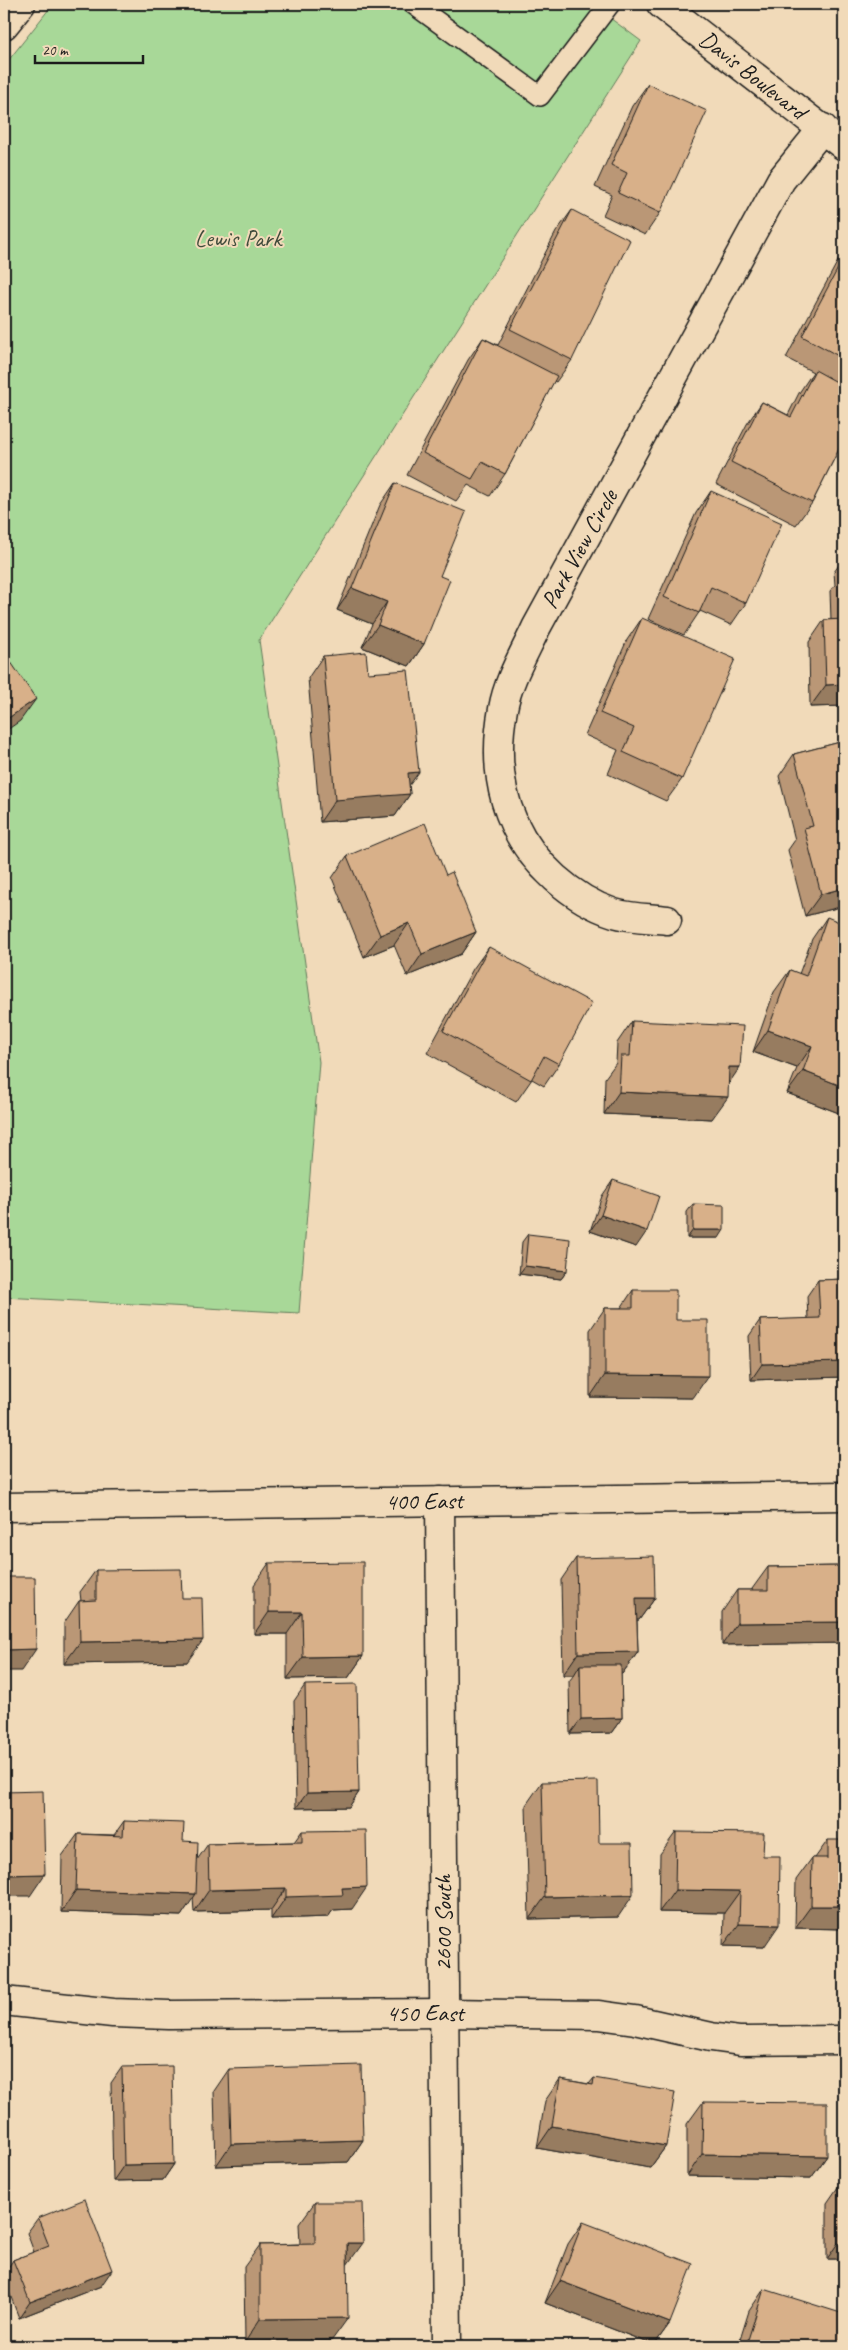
<svg xmlns="http://www.w3.org/2000/svg" width="848" height="2350" font-family="Caveat,sans-serif">
<style>
.green{fill:#a8d898;stroke:#627a5a}
.lines{fill:none;stroke-linecap:round;stroke-linejoin:round}
.service-casing{stroke:#1c1c1c;stroke-width:22}
.minor-casing{stroke:#1c1c1c;stroke-width:31}
.tertiary-casing{stroke:#1c1c1c;stroke-width:31}
.service{stroke:#f1dab9;stroke-width:19}
.minor{stroke:#f1dab9;stroke-width:28}
.tertiary{stroke:#f1dab9;stroke-width:28}
.wall{fill:#ba9776;stroke:#1c1c1c}
.shaded-wall{fill:#977b60;stroke:#1c1c1c}
.building{fill:#d8b089;stroke:#1c1c1c}
.labels{text-anchor:middle;dominant-baseline:central;stroke-width:4;stroke-linejoin:round;paint-order:stroke}
.street-label{font-size:24px;fill:#1c1c1c;stroke:#f1dab9}
.park-label{font-size:24px;fill:#3f4b3b;stroke:#f1dab9}
</style>
<rect width="100%" height="100%" fill="#f1dab9"/>
<filter id="ink" filterUnits="userSpaceOnUse"><feTurbulence type="fractalNoise" baseFrequency=".02" numOctaves="2"/><feDisplacementMap in="SourceGraphic" scale="10" xChannelSelector="R" yChannelSelector="G"/><feConvolveMatrix kernelMatrix="1 2 1 2 8 2 1 2 1" color-interpolation-filters="sRGB"/></filter>
<g filter="url(#ink)">
<path class="green" d="M53,4H591L641,41L259,640L319,1062L299,1313L4,1297V66Z"/>
<g class="lines">
<g class="service-casing">
<path id="service" d="M413,4L540,96L610,4"/>
</g>
<g class="minor-casing">
<g id="minor">
<path d="M4,25L21,4"/>
<path d="M667,920C650,918 631,918 614,913C592,906 573,894 555,878C505,833 491,774 503,709C508,680 524,654 536,628L781,180L823,128"/>
<path d="M440,1501L447,2346"/>
<path d="M4,2001L113,2013L169,2015L444,2013L599,2015L635,2020L711,2037L740,2041L844,2040"/>
</g>
</g>
<g class="tertiary-casing">
<g id="tertiary">
<path d="M661,4L844,146"/>
<path d="M4,1507L844,1496"/>
</g>
</g>
<use href="#service" class="service"/>
<use href="#minor" class="minor"/>
<use href="#tertiary" class="tertiary"/>
</g>
<g class="wall">
<path d="M648,84L660,213L645,235L603,215L612,195L595,187L632,106Z"/>
<path d="M572,210V360L556,382L554,381L505,474L490,496L468,485L456,501L407,475L468,360L483,338L498,345L556,232Z"/>
<path d="M844,252V439L812,503L796,525L716,484L747,424L762,402L788,415L799,393L813,372L786,358L839,259Z"/>
<path d="M395,483L440,576L424,644L409,666L362,647L372,624L337,610L380,505Z"/>
<path d="M711,491L746,603L731,625L700,611L684,635L648,619L696,513Z"/>
<path d="M844,558V706L810,707L809,642L824,620H831L830,591L835,585L834,572Z"/>
<path d="M642,618L682,779L666,801L608,774L618,750L585,735L627,640Z"/>
<path d="M323,656L368,673L409,785L410,794L395,816L320,822L308,678Z"/>
<path d="M844,741V906L805,916L788,850L795,840L779,776L794,754Z"/>
<path d="M347,856L446,875L476,932L461,954L407,976L394,945L364,957L332,878Z"/>
<path d="M827,917L844,1115L787,1093L797,1068L753,1052L774,992L790,970L799,974L812,939Z"/>
<path d="M489,947L559,1064L544,1086L532,1079L516,1102L427,1053L473,969Z"/>
<path d="M632,1021L728,1085L712,1119L604,1114L605,1078L616,1063L617,1043Z"/>
<path d="M613,1180L636,1247L590,1231L602,1196Z"/>
<path d="M693,1204L719,1238H687V1212Z"/>
<path d="M528,1234L567,1271L561,1279L519,1274L522,1242Z"/>
<path d="M844,1279V1376L843,1377L751,1380L749,1336L760,1320L808,1319L807,1296L818,1280Z"/>
<path d="M633,1290L676,1320L693,1398L590,1397V1330L605,1308H621Z"/>
<path d="M576,1558L655,1598L639,1620H637L638,1652L622,1674H621L622,1718L611,1733L570,1734L569,1681L574,1675H563L561,1580Z"/>
<path d="M269,1563L363,1656L348,1678L287,1679V1634H254V1585Z"/>
<path d="M844,1566V1643L722,1645V1612L737,1590H752V1589L768,1567Z"/>
<path d="M96,1570L182,1598L187,1662L64,1664V1623L79,1601H81L80,1592Z"/>
<path d="M305,1685L359,1792L349,1807L296,1808L294,1701Z"/>
<path d="M542,1782L599,1843L618,1917L529,1919L526,1805Z"/>
<path d="M124,1821L183,1841L197,1860L208,1844L294,1842L302,1831L352,1909L333,1910L328,1917L271,1919V1910L194,1912L193,1897L181,1916L61,1912L62,1856L78,1834L114,1835Z"/>
<path d="M676,1832L763,1856L764,1947L723,1946L724,1913L659,1912L660,1854Z"/>
<path d="M828,1840L844,1929L795,1928L796,1880L812,1858H815Z"/>
<path d="M122,2067L174,2164L163,2180L113,2181L111,2083Z"/>
<path d="M229,2069L363,2140L348,2162L216,2166L214,2091Z"/>
<path d="M594,2078L666,2146L650,2168L537,2148L545,2101L560,2079L589,2084Z"/>
<path d="M703,2102L827,2156L811,2178L687,2176V2124Z"/>
<path d="M838,2187L844,2259H827V2203Z"/>
<path d="M315,2202L347,2265L332,2340L245,2342L244,2267L260,2245L300,2244L299,2224Z"/>
<path d="M38,2218L101,2286L19,2318L4,2279V2274L13,2260L34,2252L27,2233Z"/>
<path d="M583,2222L670,2323L654,2345L545,2303L568,2244Z"/>
<path d="M764,2289L844,2346H738L749,2311Z"/>
</g>
<g class="shaded-wall">
<path d="M352,588L387,602L372,624L337,610Z"/>
<path d="M378,625L424,644L409,666L362,647Z"/>
<path d="M844,684V706L810,707L826,685Z"/>
<path d="M36,699L20,721L4,732V721Z"/>
<path d="M419,772L403,794H410L395,816L320,822L335,800L408,773Z"/>
<path d="M844,888V906L805,916L821,894Z"/>
<path d="M409,923L394,945L364,957L380,935Z"/>
<path d="M476,932L461,954L407,976L422,954Z"/>
<path d="M768,1030L812,1046L797,1068L753,1052Z"/>
<path d="M729,1067H740L725,1089Z"/>
<path d="M803,1071L844,1087V1115L787,1093Z"/>
<path d="M619,1092L728,1097L712,1119L604,1114Z"/>
<path d="M601,1215L647,1231L636,1247L590,1231Z"/>
<path d="M693,1230H724L719,1238H687Z"/>
<path d="M525,1266L567,1271L561,1279L519,1274Z"/>
<path d="M844,1362V1376L843,1377L751,1380L762,1364Z"/>
<path d="M605,1375L708,1376L693,1398L590,1397Z"/>
<path d="M636,1598H655L639,1620H621Z"/>
<path d="M269,1612H302L287,1634H254Z"/>
<path d="M844,1622V1643L722,1645L737,1623Z"/>
<path d="M203,1640L187,1662L64,1664L80,1642Z"/>
<path d="M36,1649L21,1671H4V1650Z"/>
<path d="M638,1652L622,1674L580,1675V1665L574,1675H563L578,1653Z"/>
<path d="M363,1656L348,1678L287,1679L303,1657Z"/>
<path d="M622,1718L611,1733L570,1734L581,1719Z"/>
<path d="M359,1792L349,1807L296,1808L307,1793Z"/>
<path d="M45,1874L30,1896H4V1875Z"/>
<path d="M367,1887L352,1909L333,1910L328,1917L271,1919L286,1897L342,1888Z"/>
<path d="M286,1888L271,1910L194,1912L209,1890Z"/>
<path d="M76,1890L196,1894L181,1916L61,1912Z"/>
<path d="M675,1890L740,1891L724,1913L659,1912Z"/>
<path d="M633,1895L618,1917L529,1919L545,1897Z"/>
<path d="M811,1906H844V1929L795,1928Z"/>
<path d="M739,1924L779,1925L764,1947L723,1946Z"/>
<path d="M552,2126L666,2146L650,2168L537,2148Z"/>
<path d="M363,2140L348,2162L216,2166L231,2144Z"/>
<path d="M702,2154L827,2156L811,2178L687,2176Z"/>
<path d="M174,2164L163,2180L113,2181L124,2165Z"/>
<path d="M347,2243H363L347,2265Z"/>
<path d="M838,2243L844,2244V2259H827Z"/>
<path d="M112,2270L101,2286L19,2318L30,2302Z"/>
<path d="M560,2281L670,2323L654,2345L545,2303Z"/>
<path d="M348,2318L332,2340L245,2342L260,2319Z"/>
</g>
<g class="building">
<path d="M648,84L707,111L660,213L618,193L627,173L611,165Z"/>
<path d="M572,210L630,240L572,360L510,329Z"/>
<path d="M844,257V359L802,336Z"/>
<path d="M483,338L557,376L505,474L482,462L472,479L423,453Z"/>
<path d="M815,370L844,386V439L812,503L731,462L762,402L791,417Z"/>
<path d="M395,483L466,512L440,576L450,580L424,644L378,625L387,602L352,588Z"/>
<path d="M711,491L782,523L746,603L711,587L699,613L664,597Z"/>
<path d="M642,618L735,659L682,779L623,752L634,728L600,713Z"/>
<path d="M844,619V684L826,685L824,620Z"/>
<path d="M4,652L36,699L4,721Z"/>
<path d="M366,652L368,673L408,670L419,772L408,773L410,794L335,800L323,656Z"/>
<path d="M844,741V888L821,894L804,828L813,826L794,754Z"/>
<path d="M425,823L446,875L452,872L476,932L422,954L409,923L380,935L347,856Z"/>
<path d="M827,917L844,924V1087L803,1071L812,1046L768,1030L790,970L806,976Z"/>
<path d="M489,947L592,1003L559,1064L544,1056L531,1080L443,1031Z"/>
<path d="M632,1021L743,1026L740,1067H729L728,1097L619,1092L621,1056H630Z"/>
<path d="M613,1180L659,1196L647,1231L601,1215Z"/>
<path d="M693,1204L724,1205V1230H693Z"/>
<path d="M528,1234L570,1239L567,1271L525,1266Z"/>
<path d="M844,1279V1362L762,1364L760,1320L820,1318L818,1280Z"/>
<path d="M633,1290H676V1320H708V1376L605,1375V1308H633Z"/>
<path d="M654,1556L655,1598H636L638,1652L578,1653L576,1558Z"/>
<path d="M363,1562V1656L303,1657L302,1612H269V1563Z"/>
<path d="M844,1566V1622L737,1623V1590H768V1567Z"/>
<path d="M181,1569L182,1598H202L203,1640L80,1642L79,1601L96,1600V1570Z"/>
<path d="M4,1577H35L36,1649L4,1650Z"/>
<path d="M580,1665H621L622,1718L581,1719Z"/>
<path d="M357,1684L359,1792L307,1793L305,1685Z"/>
<path d="M598,1781L599,1843H632L633,1895L545,1897L542,1782Z"/>
<path d="M43,1791L45,1874L4,1875V1792Z"/>
<path d="M124,1821L184,1823L183,1841L198,1842L196,1894L76,1890L78,1834L123,1836Z"/>
<path d="M366,1830L367,1887L342,1888L343,1895L286,1897V1888L209,1890L208,1844L302,1842V1831Z"/>
<path d="M676,1832L764,1833L763,1856H780L779,1925L739,1924L740,1891L675,1890Z"/>
<path d="M828,1840H844V1906H811L812,1858H828Z"/>
<path d="M361,2065L363,2140L231,2144L229,2069Z"/>
<path d="M172,2066L174,2164L124,2165L122,2067Z"/>
<path d="M594,2078L675,2092L666,2146L552,2126L560,2079L593,2085Z"/>
<path d="M703,2102L827,2103V2156L702,2154Z"/>
<path d="M838,2187H844V2244L838,2243Z"/>
<path d="M85,2199L112,2270L30,2302L13,2260L49,2246L38,2218Z"/>
<path d="M315,2202H362L363,2243H347L348,2318L260,2319V2245L315,2244Z"/>
<path d="M583,2222L693,2264L670,2323L560,2281Z"/>
<path d="M764,2289L844,2314V2346H746Z"/>
</g>
</g>
<g class="labels">
<g class="street-label">
<text transform="translate(753 75) rotate(38)">Davis Boulevard</text>
<text transform="translate(579 549) rotate(-61)">Park View Circle</text>
<text transform="translate(424 1501) rotate(-1)">400 East</text>
<text transform="translate(443 1923) rotate(-90)">2600 South</text>
<text x="425" y="2013">450 East</text>
</g>
<g class="park-label">
<text x="238" y="238">Lewis Park</text>
</g>
</g>
<rect width="848" height="2350" fill="none" stroke="#f1dab9" stroke-width="20"/>
<rect x="10" y="10" width="828" height="2330" fill="none" stroke="#1c1c1c" stroke-width="2" filter="url(#ink)"/>
<path d="M35 55v8h108v-8" fill="none" stroke="#1c1c1c" stroke-width="2.5"/>
<text x="42" y="55" font-size="15" fill="#1c1c1c" stroke="#f1dab9" stroke-width="4" paint-order="stroke">20 m</text>
</svg>
